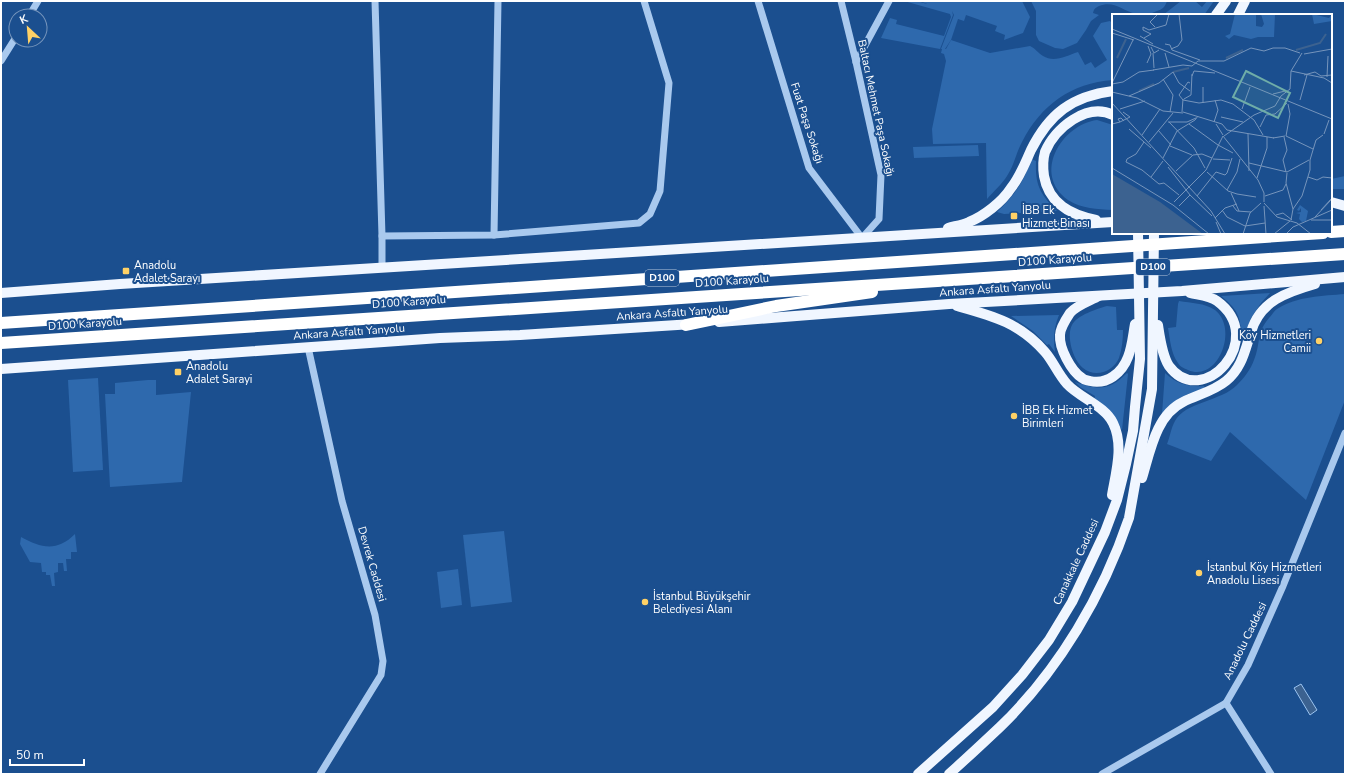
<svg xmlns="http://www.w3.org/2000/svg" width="1346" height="775" font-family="'Nunito Sans',sans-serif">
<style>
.green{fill:#2e69ad}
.water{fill:#3c6290;stroke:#9cc4f0}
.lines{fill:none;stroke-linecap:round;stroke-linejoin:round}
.minor{stroke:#a9c9ee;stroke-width:7}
.major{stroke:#f0f6ff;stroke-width:10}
.highway{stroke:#fff;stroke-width:12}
.poi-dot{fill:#ffd166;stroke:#1b4f8f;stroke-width:1.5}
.labels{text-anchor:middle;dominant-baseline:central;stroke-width:4;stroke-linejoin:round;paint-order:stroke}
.shield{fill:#1b4f8f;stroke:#bbcadd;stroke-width:1}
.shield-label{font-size:10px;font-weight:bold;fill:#fff}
.street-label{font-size:11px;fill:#fff;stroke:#1b4f8f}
.poi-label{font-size:11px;fill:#fff;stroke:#1b4f8f;text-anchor:start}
.inset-river{fill:none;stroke:#3c6290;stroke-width:2}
.inset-road{fill:none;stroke:#7695bc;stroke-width:1}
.view{fill:#6fada8;fill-opacity:0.15;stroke:#6fada8;stroke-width:2}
.inset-edge{fill:none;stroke:#fff;stroke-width:2}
</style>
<rect width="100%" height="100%" fill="#1b4f8f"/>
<g class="green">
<path d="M904,1H917L927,4L920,1H1022L1030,17L1023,33L1004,40L1005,35L995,31L997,26L966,15L964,21L958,19L951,40L945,49H941L954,15L952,11L953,15L940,49L881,38L890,18L897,20L896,24L944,36L951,17L950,14Z"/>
<path d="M1031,1H1167C1165,7 1163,9 1157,11C1150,14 1143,17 1136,14C1122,10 1113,0 1099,6C1095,8 1094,9 1093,13L1099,15L1091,21L1086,30L1077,43L1063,49L1055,48L1039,41L1036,35V11Z"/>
<path d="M1181,1H1195L1202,7L1207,1H1214L1204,15H1163Z"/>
<path d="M1110,21L1113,24V80C1071,83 1041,105 1022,142C1016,153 1014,166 1007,176C1002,184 994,191 987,199L986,143L933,144L932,129L946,61L944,54L941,53L942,49H946L951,40L990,53L1030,46C1035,48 1038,53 1043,56C1054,63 1066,56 1078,52L1085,65L1091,62L1095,68L1107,60L1093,36L1101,23Z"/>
<path d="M1097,120L1113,125V210C1097,209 1082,209 1068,200C1032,174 1061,125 1097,120Z"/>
<path d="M978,145L979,156L914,158L913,147Z"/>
<path d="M1031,159L1036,161C1035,185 1040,194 1057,211L1004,214L997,212C1013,197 1025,181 1031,159Z"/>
<path d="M1345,176V189H1331V179Z"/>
<path d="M1270,293L1261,303L1251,318L1242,343C1240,318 1241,312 1221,296Z"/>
<path d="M1345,294V400L1306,500L1230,432L1211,461L1167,444C1170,437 1171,428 1175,421C1185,402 1222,401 1237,385C1244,378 1251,369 1254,360C1261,343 1256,333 1269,318C1272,315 1274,311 1277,309C1297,296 1323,296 1345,294Z"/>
<path d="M1179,301C1191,303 1205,303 1215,310C1239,329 1218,383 1188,370C1184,368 1180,367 1178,363C1171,354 1170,339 1168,328L1176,327L1178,304Z"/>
<path d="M1107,306L1116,307L1117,330H1123C1123,339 1122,349 1119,358C1113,372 1095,378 1083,368C1073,360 1066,336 1072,325C1077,315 1097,309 1107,306Z"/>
<path d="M1059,315C1054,327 1053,338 1055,352L1049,344L1047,345L1033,331L1011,316Z"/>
<path d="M1127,373L1128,374L1122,430L1114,416L1094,400L1095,396L1080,387L1075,382C1098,390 1109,391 1127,373Z"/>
<path d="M1165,373C1177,384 1188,387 1204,386L1205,389C1183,395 1177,397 1162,414Z"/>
<path d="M98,378L103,470L73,472L68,380Z"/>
<path d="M148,380H156V395L191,392L182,482L110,487L105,394H115V383Z"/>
<path d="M504,531L512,602L471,607L463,535Z"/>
<path d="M75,534L77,552H71V559H66L67,571H64L63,563H58V572L54,573L55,586H52L50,575H46V572H42L41,563L30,562L20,544L21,537C41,548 57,552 75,534Z"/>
<path d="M458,569L462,605L441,608L437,572Z"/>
</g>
<path class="water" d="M1301,684L1317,710L1310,715L1294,688Z"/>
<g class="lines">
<g class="minor">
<path d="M375,1L382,236V268"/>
<path d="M758,1L809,168L862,238L879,219L881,175L856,62L841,1"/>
<path d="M29,16L38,1"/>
<path d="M1,61L16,37"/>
<path d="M856,62L889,1"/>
<path d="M494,235L639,223L650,214L660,191L669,83L644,1"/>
<path d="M382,236L494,235L498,1"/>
<path d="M308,347L342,501L375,615L383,661L381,675L320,774"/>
<path d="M1226,703L1271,774"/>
<path d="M1102,774L1226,703L1248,665L1283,586L1345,433"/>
</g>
<g class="major">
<path d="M1216,15L1226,1"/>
<path d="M1238,15L1245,1"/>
<path d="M1331,202L1345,206"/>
<path d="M1096,220C1071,215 1049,204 1044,176C1043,169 1043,159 1045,152C1055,128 1087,102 1113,115"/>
<path d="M948,228C955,226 962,225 969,222C984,216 1002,202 1011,188C1020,177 1025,163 1031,150C1049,114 1072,96 1113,91"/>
<path d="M1,293L120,284L1113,222"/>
<path d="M1099,296C1090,301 1077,305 1070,313C1066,319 1060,328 1060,335C1059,348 1071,371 1082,378C1084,380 1087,380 1090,381C1107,385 1122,373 1128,357C1132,347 1133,335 1135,324"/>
<path d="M957,306C993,316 1020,323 1045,352C1053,361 1058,374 1067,384C1080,398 1105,406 1113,423C1124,445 1116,472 1112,495"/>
<path d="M719,322L949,304L1182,291L1345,277"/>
<path d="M1158,325C1160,338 1162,355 1169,366C1202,411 1269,339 1217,301C1210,296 1198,295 1190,293"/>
<path d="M1,369L440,338L520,335L693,324"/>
<path d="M1142,478C1150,452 1156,415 1183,402C1197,395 1214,391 1226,381C1242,368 1245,350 1251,332C1260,301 1287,292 1315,284"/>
<path d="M918,774L993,707L1022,675L1049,640L1072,602L1105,532L1117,500L1126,464L1133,431L1135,407L1140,359L1138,233"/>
<path d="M949,774C966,759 983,743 1000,727C1059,670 1103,595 1129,518L1152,389L1154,233"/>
</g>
<g class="highway">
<path d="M1331,232L1345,231"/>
<path d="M1,323L1323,233"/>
<path d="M686,325L776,306L872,292"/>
<path d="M1,343L1345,254"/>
</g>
</g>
<g class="poi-dot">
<rect x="1010" y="212" width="8" height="8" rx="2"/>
<rect x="122" y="267" width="8" height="8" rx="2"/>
<circle cx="1319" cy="341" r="4"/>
<rect x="174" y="368" width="8" height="8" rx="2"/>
<circle cx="1014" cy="416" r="4"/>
<circle cx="1199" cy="573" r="4"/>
<circle cx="645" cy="602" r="4"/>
</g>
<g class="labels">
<g class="shield">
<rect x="1136" y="259" width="34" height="16" rx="3"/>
<rect x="645" y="270" width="34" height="16" rx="3"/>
</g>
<g class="shield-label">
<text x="1153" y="267">D100</text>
<text x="662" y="278">D100</text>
</g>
<g class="street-label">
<text transform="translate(876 108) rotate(78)">Baltacı Mehmet Paşa Sokağı</text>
<text transform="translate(807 123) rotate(72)">Fuat Paşa Sokağı</text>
<text transform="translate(1055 260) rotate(-4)">D100 Karayolu</text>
<text transform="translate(732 281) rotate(-4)">D100 Karayolu</text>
<text transform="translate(995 289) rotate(-4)">Ankara Asfaltı Yanyolu</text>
<text transform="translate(409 302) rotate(-4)">D100 Karayolu</text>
<text transform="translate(672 313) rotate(-4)">Ankara Asfaltı Yanyolu</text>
<text transform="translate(85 324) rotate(-4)">D100 Karayolu</text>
<text transform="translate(349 332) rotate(-4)">Ankara Asfaltı Yanyolu</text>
<text transform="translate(1076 562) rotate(-65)">Canakkale Caddesi</text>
<text transform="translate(372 564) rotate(74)">Devrek Caddesi</text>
<text transform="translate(1245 641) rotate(-64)">Anadolu Caddesi</text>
</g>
<g class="poi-label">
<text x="1022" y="210">İBB Ek<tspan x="1022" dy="13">Hizmet Binası</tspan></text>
<text x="134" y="265">Anadolu<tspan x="134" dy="13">Adalet Sarayı</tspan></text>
<text x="1311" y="335" text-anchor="end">Köy Hizmetleri<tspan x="1311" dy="13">Camii</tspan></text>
<text x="186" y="366">Anadolu<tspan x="186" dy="13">Adalet Sarayi</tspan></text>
<text x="1022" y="410">İBB Ek Hizmet<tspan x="1022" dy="13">Birimleri</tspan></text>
<text x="1207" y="567">İstanbul Köy Hizmetleri<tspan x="1207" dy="13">Anadolu Lisesi</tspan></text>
<text x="653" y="596">İstanbul Büyükşehir<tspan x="653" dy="13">Belediyesi Alanı</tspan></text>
</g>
</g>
<g transform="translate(1112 14)">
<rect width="220" height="220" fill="#1b4f8f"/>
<path d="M123,0H144V12L150,13L152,10L149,0H163L162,23H146L139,25L122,21L117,25L113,22L118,20ZM200,0L217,4L220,0V7L202,10ZM188,191L196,197L194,207L190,208L187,205L188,200L184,199L189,198V194L187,197L185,196Z" fill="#2e69ad"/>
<path d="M0,160L48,188L91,220H0Z" fill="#3c6290"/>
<path class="inset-river" d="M184,36L208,29L214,20M5,44L14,25M114,44L131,36M61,58L77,54M27,77L42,70"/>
<path class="inset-road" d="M43,13L38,8L46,0M0,15L220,105M0,19L22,26M28,22L41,30M32,24L39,20L31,16V13L37,16L54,11L57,0M53,30L58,31L60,36L88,46M39,33L42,39L47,36M59,35L66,32L70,26L67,0M41,39L42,54M53,39L57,53M192,40L220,35M35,49L39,40L36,32M41,56L71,51L80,52L86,47H112L139,34L152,37L161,34H173L188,39M179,57L212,64L220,69M192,61L203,58L209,62L220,61M80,62L82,57L103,59M215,63L216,42M51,65L61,81L58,98M0,69L21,26M0,70L11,68L27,58L42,56M91,73V89M0,78L25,84L51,97L71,99M161,80L173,77M67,81L71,86L87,89L109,86L121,90L142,106L151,121M67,81L76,68L78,69M17,82L47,69L61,58L67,69L78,77M72,85L79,81L80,60M188,86L195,61M0,89L99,197L113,220M8,95L33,87M130,95L138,73M70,98L71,85M71,98L110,110L115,116L162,124M109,103L131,108M8,108L18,103L11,98M56,108H75L84,104M57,108L82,134L93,154M102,108L106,96L103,86M0,110L8,108L6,105L9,104L12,107M77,110L106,131M104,110L111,121M148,113L154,101L163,100L175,89M17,115L39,134M46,116L59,131M136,120L137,157M212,120L217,106M30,121L48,95M111,122L146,166L152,179V188M112,122L142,101L163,92L169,82L178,75L179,57L190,39M174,122L178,100L176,90M174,122L201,135M172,123L175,136L171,146L174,158M161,124L173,122M32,128L24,140L15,145L14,148L30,156L47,170L52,169L67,181M37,128L61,99M106,131L121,139M58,132L80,141M51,144L65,117L83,106L86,102M101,145L118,146M198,146L204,126L211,121M137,149L175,158M56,153L78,181L100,202M0,154L61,191L97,220M64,157L81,141L90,140L100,144M95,158L116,177L125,180M175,158L197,146M115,159L120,144M175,159L174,169L181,195L179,206M39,163L51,147M196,163L205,166L211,163L220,164M145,164L155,134V123M115,176L125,158L128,145M119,179L127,197M125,180L144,183M85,182L104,158L113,161L115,159M153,182L171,176L174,170M62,188L94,156L111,122M152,189L165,203L185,209L199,220M67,192L78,181M121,192L125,197L139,198M152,192L154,220M181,195L190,182L198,156V146M110,196L115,203L133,212L153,209M164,201L171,199L180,206M203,203L218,187L220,184L209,196M103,204L113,194L125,190M199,206H220M104,208L109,220M131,220L138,199L149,189M162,220L178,207M174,220L181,213L220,196"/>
<path class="view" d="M134,57L178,79L166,104L121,83Z"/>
<rect width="220" height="220" class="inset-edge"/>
</g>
<rect width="1346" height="775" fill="none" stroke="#ffffff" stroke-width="4"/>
<g transform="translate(28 28) rotate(334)"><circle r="19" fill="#1b4f8f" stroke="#7695bc"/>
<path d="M0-3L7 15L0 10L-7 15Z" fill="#ffd166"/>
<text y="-6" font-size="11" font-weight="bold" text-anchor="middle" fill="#ffffff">K</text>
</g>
<path d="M10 759v6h74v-6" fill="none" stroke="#ffffff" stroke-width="2"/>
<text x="16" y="759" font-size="12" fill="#ffffff" stroke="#1b4f8f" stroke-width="3" paint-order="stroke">50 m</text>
</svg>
